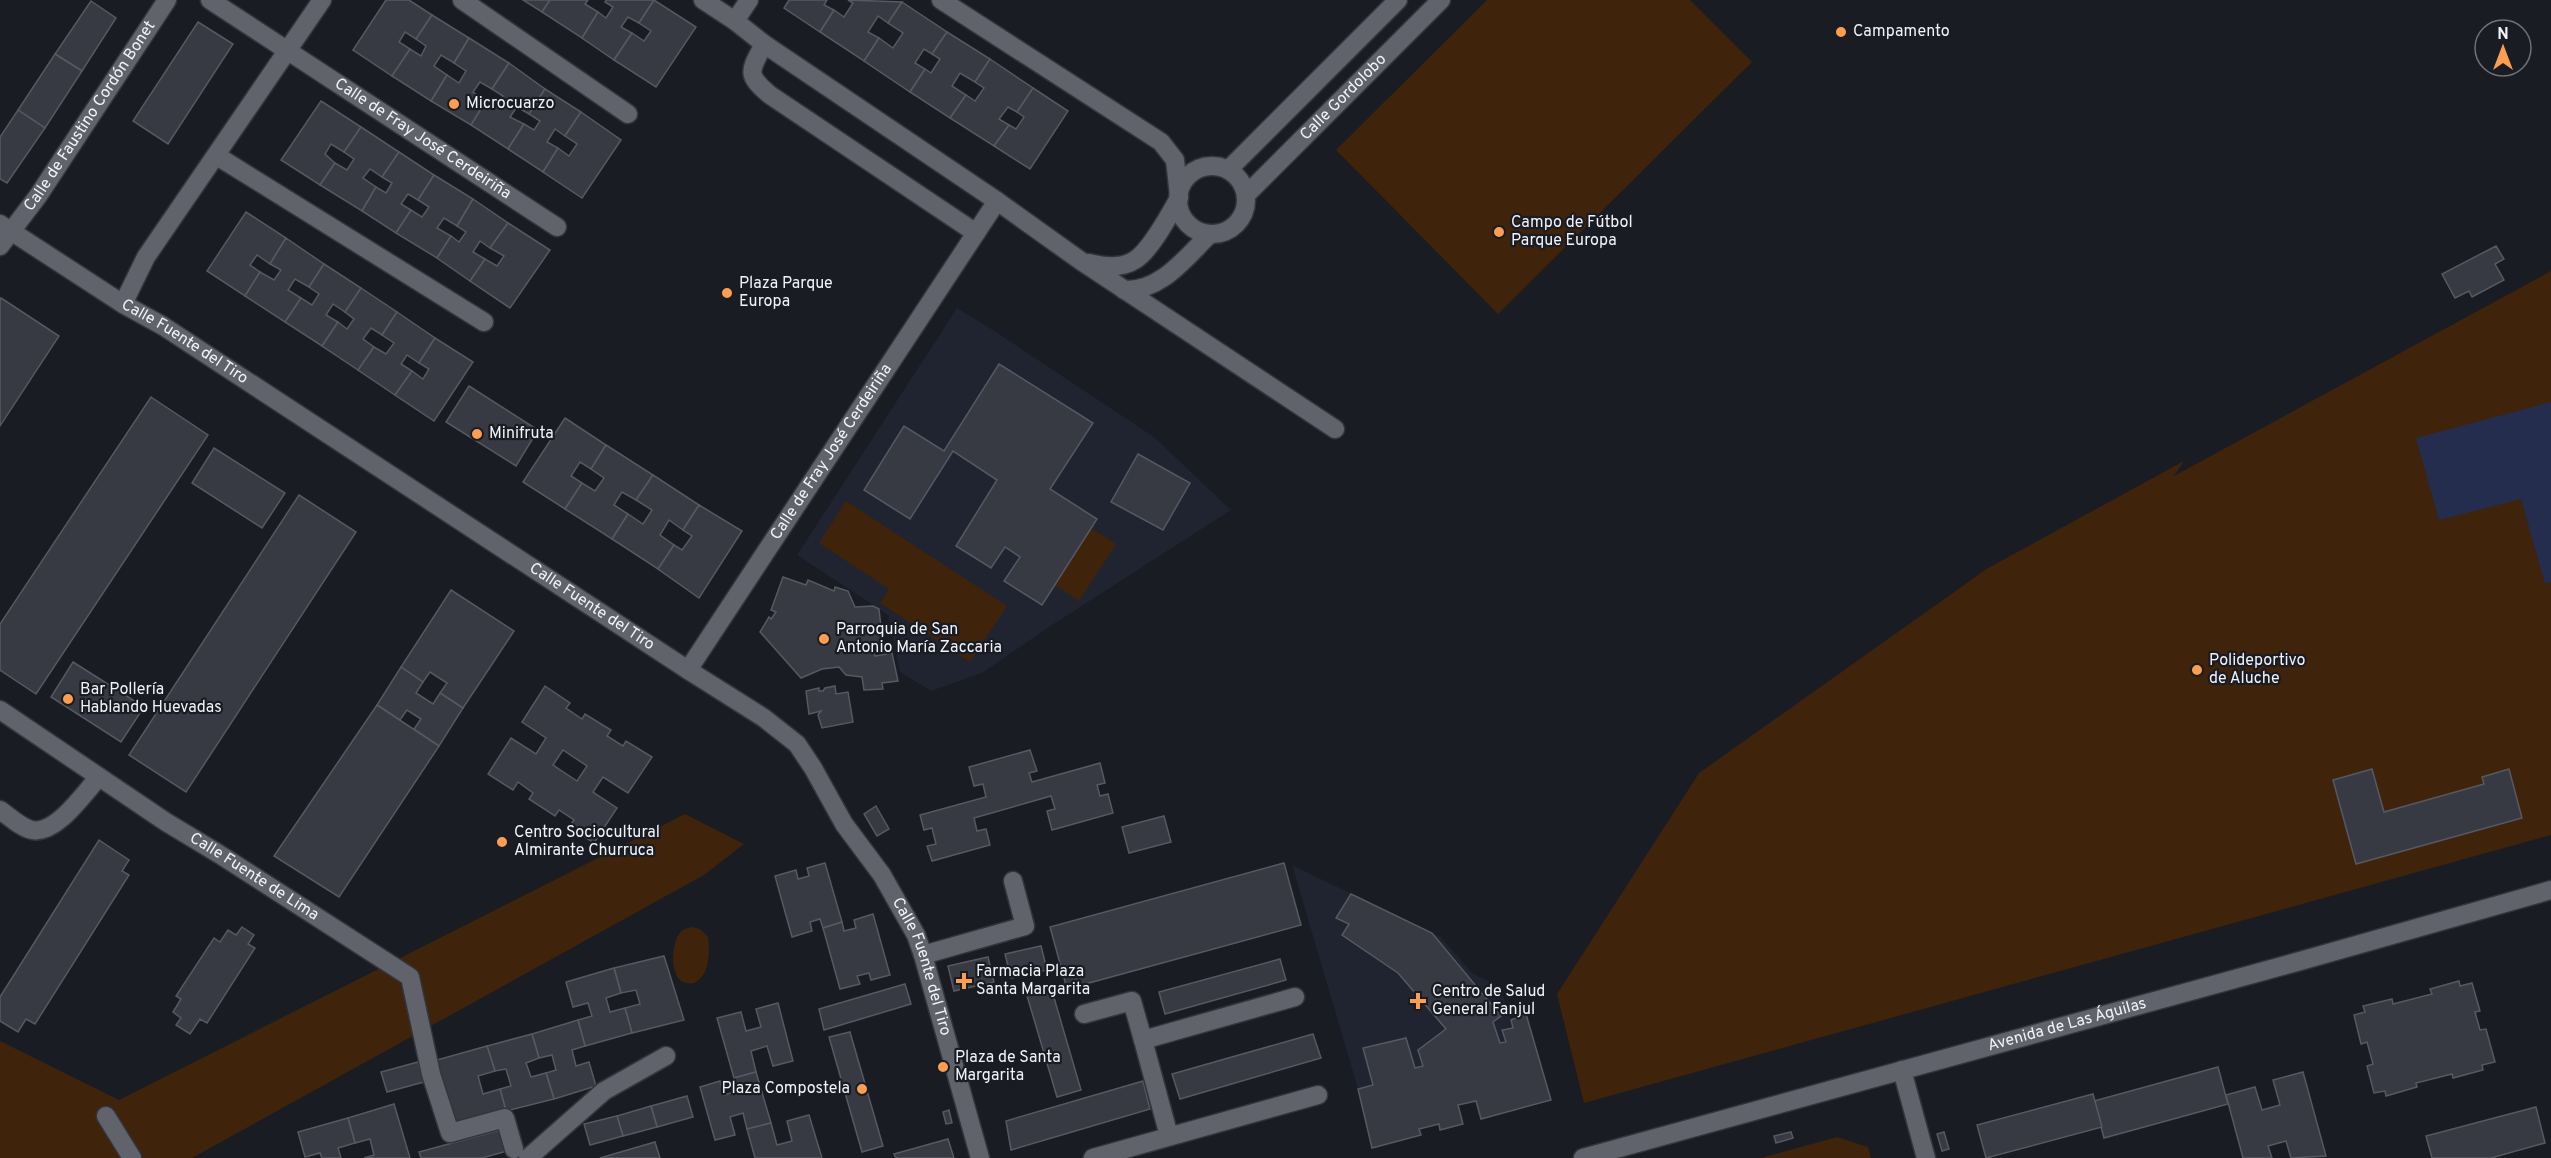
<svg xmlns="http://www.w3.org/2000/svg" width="2551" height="1158" font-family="Overpass,sans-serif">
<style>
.built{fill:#202330}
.green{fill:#3f230b}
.water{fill:#252d4e}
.building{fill:#383a43;stroke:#565962;stroke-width:1.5;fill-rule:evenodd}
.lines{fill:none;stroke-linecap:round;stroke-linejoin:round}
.street-casing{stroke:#34353b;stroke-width:21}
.secondary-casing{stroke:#34353b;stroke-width:21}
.street{stroke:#60636c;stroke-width:18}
.secondary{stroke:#60636c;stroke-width:18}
.poi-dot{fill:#fc9e52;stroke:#191c23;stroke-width:2}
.labels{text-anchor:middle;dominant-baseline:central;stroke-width:4.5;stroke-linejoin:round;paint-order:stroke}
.poi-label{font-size:16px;fill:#f1f3f8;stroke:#191c23;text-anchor:start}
.street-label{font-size:16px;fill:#f1f3f8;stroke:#191c23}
</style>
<rect width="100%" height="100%" fill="#191c23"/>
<g class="built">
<path d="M957,308L993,330L1154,437L1231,510L1046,629L982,673L931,691L900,672L888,615L797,555Z"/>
<path d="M1292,865L1441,937L1472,973L1500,987L1511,1019L1526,1014L1551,1100L1481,1119L1476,1101L1459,1105L1463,1124L1440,1130L1438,1124L1420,1128L1421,1135L1372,1148L1358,1089Z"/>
</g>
<g class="green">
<path d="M1487,0H1690L1752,62L1498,314L1336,150Z"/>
<path d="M2551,271V835L1584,1103L1557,994L1699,773L1988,568L2184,461L2174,476Z"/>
<path d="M846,501L1007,606L970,662L880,603L889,589L819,543Z"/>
<path d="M1091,528L1116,544L1079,601L1055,585Z"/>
<path d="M685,814L744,844L704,875L192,1158H0V1041L119,1100Z"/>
<path d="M693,927L700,929L708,937C710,951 710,976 694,983C690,984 684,983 681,981C669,972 671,937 684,929C686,928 690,928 693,927Z"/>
<path d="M1837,1137L1868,1147L1871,1158H1761Z"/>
</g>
<path class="water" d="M2551,402V582L2545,584L2521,499L2439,520L2416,438Z"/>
<g class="building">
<path d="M386,0H409L432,15L416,39L405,32L399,42L410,49L392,76L353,50Z"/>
<path d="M523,0H550L542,12Z"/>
<path d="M550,0H588L585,4L598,12L582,38L542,12Z"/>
<path d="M606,0H654L639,23L628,17L621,27L632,33L614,60L582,38L598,12L606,18L613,7L605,2Z"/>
<path d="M654,0L696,27L656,87L614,60L632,33L644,41L651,31L639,23Z"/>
<path d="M789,0H827L824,5L834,10L820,32L784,8Z"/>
<path d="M848,0L902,2L888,23L878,16L868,32L879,38L864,61L820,32L834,10L844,17L853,3Z"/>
<path d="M91,1L116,18L82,71L55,54Z"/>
<path d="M902,2L947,32L932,54L924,49L915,63L925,69L910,92L864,61L879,38L893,48L903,33L888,23Z"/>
<path d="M432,15L469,38L454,63L441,55L434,66L447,75L431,101L392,76L410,49L421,56L426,46L416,39Z"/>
<path d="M198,22L233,44L168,144L133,121Z"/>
<path d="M947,32L990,59L975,82L960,73L952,86L966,95L950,118L910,92L925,69L931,73L940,59L932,54Z"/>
<path d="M469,38L509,63L492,89L480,82L473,92L486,101L471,125L431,101L447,75L459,83L466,71L454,63Z"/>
<path d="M55,54L82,71L45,128L18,110Z"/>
<path d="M990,59L1033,88L1017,112L1008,107L999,119L1009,125L994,146L950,118L966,95L975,101L984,88L975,82Z"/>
<path d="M509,63L545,89L529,114L517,107L510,117L524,124L508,149L471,125L486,101L496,107L503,96L492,89Z"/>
<path d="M1033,88L1068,111L1030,169L994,146L1009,125L1016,129L1024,117L1017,112Z"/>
<path d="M545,89L581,112L565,136L555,129L547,142L558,148L543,172L508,149L524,124L534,130L540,121L529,114Z"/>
<path d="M321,101L361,127L344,152L331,144L325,154L335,163L320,185L281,160Z"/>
<path d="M18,110L45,128L7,183L0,179V137Z"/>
<path d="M581,112L621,140L582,198L543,172L558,148L569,156L577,144L565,136Z"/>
<path d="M361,127L399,152L382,177L370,169L363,178L376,187L362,211L320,185L335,163L347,170L354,159L344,152Z"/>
<path d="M399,152L434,175L418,200L408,194L401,204L411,210L396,233L362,211L376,187L386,193L392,183L382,177Z"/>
<path d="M434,175L473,199L457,226L444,218L437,228L451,236L437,258L396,233L411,210L422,217L429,207L418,200Z"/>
<path d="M473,199L508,223L490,248L480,241L473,252L485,259L470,281L437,258L451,236L459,242L466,232L457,226Z"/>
<path d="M246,212L286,238L270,264L257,255L250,265L260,272L245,296L207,271Z"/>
<path d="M508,223L550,250L510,308L470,281L485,259L497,266L504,256L490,248Z"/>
<path d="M286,238L324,264L309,287L295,279L288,290L301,298L285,322L245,296L260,272L274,280L281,270L270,264Z"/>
<path d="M2496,246L2504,259L2495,264L2504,280L2472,297L2469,291L2455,298L2442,274Z"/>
<path d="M324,264L361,288L345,312L333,304L326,315L338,322L322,346L285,322L301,298L312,305L319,294L309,287Z"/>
<path d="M361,288L397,312L382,335L371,328L363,339L374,347L358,370L322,346L338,322L347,329L354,319L345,312Z"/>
<path d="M1,298L59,336L0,426V301Z"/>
<path d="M397,312L435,338L419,363L407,355L401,364L412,371L395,395L358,370L374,347L386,354L394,343L382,335Z"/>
<path d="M435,338L473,362L434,421L395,395L412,371L423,379L429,369L419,363Z"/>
<path d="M999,364L1093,423L1050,489L1097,519L1042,605L1004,581L1020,557L1005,547L991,568L956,546L997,480L953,451L910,519L864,490L904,426L944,451Z"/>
<path d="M469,386L538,430L516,466L446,422Z"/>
<path d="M151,397L208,435L36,694L0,670V624Z"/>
<path d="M565,418L606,445L591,469L580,462L571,476L582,483L565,509L523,482Z"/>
<path d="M606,445L653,475L636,500L622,492L614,505L628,514L612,539L565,509L582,483L595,491L604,478L591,469Z"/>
<path d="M214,448L285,493L262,528L192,483Z"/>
<path d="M1138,454L1190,483L1163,530L1111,502Z"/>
<path d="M653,475L699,505L683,530L669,520L660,535L674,545L658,569L612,539L628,514L643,524L652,510L636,500Z"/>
<path d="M299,495L356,532L186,792L129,755Z"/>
<path d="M699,505L742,531L699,598L658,569L674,545L682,550L692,536L683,530Z"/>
<path d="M783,577L806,585L808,580L834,591L835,587L848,591L855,607L873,606L879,609L883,645L874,646L875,656L892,653L898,681L882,683L883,689L864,690L862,677L846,675L839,667L822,669L801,678L760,632L769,617L771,619L776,612L771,610Z"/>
<path d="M451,590L514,631L463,708L440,693L447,683L430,672L423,682L401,667Z"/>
<path d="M73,662L144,707L121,742L51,697Z"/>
<path d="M401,667L423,682L416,693L433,704L440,693L463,708L439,746L414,729L421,719L407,710L400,720L377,705Z"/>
<path d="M545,686L570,703L566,708L582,719L585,714L611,730L607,736L623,746L626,741L652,757L628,793L603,777L593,792L617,808L594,843L569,827L574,820L559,810L555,816L529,799L533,793L518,782L513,790L488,774L511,738L536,754L546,738L522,722ZM563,750L587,766L577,781L553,765Z"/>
<path d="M835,686L836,694L848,692L853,722L822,728L818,715L821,711L809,714L806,691L819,688V691H823L825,688Z"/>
<path d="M377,705L439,746L339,897L274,856Z"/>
<path d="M1030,750L1037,771L1029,773L1032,782L1100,763L1105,783L1097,785L1100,796L1108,794L1113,813L1052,830L1047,811L1055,809L1051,796L974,818L977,831L986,829L990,845L932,861L927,846L936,844L932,828L924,830L920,815L986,797L983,784L974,786L969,767Z"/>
<path d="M2372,769L2384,812L2484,784L2482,777L2509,769L2522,818L2356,864L2333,780Z"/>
<path d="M876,806L889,829L877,836L864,814Z"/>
<path d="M1164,816L1171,842L1129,853L1122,827Z"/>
<path d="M99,840L129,860L122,871L129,875L35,1024L26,1019L18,1032L0,1021V997Z"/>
<path d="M825,863L842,922L823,928L820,919L810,922L812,931L792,937L775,876L796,870L798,879L809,876L807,868Z"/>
<path d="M1284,863L1301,925L1067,989L1050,927Z"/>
<path d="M1351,894L1432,933L1501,1016L1493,1022L1500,1043L1506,1042L1502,1030L1513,1028L1511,1020L1526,1014L1551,1100L1481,1119L1476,1101L1458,1105L1463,1124L1440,1130L1439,1124L1419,1129L1421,1135L1372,1148L1358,1089L1373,1085L1363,1048L1406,1038L1415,1068L1423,1066L1418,1050L1446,1029L1398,973L1342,935L1349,924L1336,918Z"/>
<path d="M873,914L890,975L871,980L869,973L857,976L860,984L840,989L823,928L842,922L844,931L856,928L854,920Z"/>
<path d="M242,927L254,935L248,944L255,948L207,1023L200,1019L190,1034L176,1025L181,1018L173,1012L181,999L176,996L214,938L220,942L228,930L236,935Z"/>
<path d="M1041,946L1047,970L1011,978L1005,954Z"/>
<path d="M664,956L684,1020L632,1033L625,1008L640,1004L636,990L621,993L614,968Z"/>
<path d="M988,957L994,982L954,991L948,966Z"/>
<path d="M1280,959L1286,980L1165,1014L1159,992Z"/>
<path d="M614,968L621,993L606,998L610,1012L625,1008L632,1033L585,1046L578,1020L592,1016L588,1003L573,1007L566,982Z"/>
<path d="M2459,981L2460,986L2472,983L2480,1011L2475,1012L2480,1030L2486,1029L2495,1062L2482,1065L2483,1070L2453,1078L2452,1074L2416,1083L2417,1087L2386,1096L2385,1091L2374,1093L2367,1066L2373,1064L2367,1042L2361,1044L2354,1015L2365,1012L2363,1006L2392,999L2393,1004L2432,994L2430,989Z"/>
<path d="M905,984L911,1004L824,1030L819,1009Z"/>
<path d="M1050,984L1081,1090L1057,1097L1025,989Z"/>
<path d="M778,1003L793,1061L773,1066L767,1046L751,1051L756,1072L734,1078L717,1018L741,1012L746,1031L761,1027L756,1009Z"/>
<path d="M578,1020L585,1046L572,1050L576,1066L589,1062L596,1086L554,1099L546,1073L556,1070L552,1055L539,1058L532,1034Z"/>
<path d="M850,1032L883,1146L862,1152L829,1037Z"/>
<path d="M532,1034L539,1058L526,1063L531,1077L546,1073L554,1099L506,1111L500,1089L511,1086L506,1069L495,1071L487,1046Z"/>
<path d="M1313,1034L1321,1058L1180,1099L1172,1074Z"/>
<path d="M487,1046L495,1071L478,1076L483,1094L500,1089L506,1111L456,1126L437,1060Z"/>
<path d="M418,1062L424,1082L387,1092L381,1072Z"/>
<path d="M2218,1067L2228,1104L2104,1138L2094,1101Z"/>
<path d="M756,1072L771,1123L747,1129L743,1113L730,1117L735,1135L715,1140L700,1087L720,1081L724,1095L737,1091L734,1078Z"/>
<path d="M2303,1072L2326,1156L2291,1158L2286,1141L2268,1146L2272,1158H2243L2226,1095L2255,1087L2262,1110L2280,1105L2273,1080Z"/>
<path d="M1143,1081L1150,1109L1011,1150L1006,1121Z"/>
<path d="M2093,1094L2102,1127L1986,1158L1977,1125Z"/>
<path d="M687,1096L693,1117L657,1127L651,1106Z"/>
<path d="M394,1104L410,1158H364L374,1155L370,1139L355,1143L348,1118Z"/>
<path d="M651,1106L657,1127L623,1136L617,1116Z"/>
<path d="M2536,1107L2545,1143L2491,1158H2432L2426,1136Z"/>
<path d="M949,1110L952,1123L946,1124L943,1112Z"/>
<path d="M809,1115L822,1158H755L747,1129L771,1123L777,1145L792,1141L787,1121Z"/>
<path d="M617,1116L623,1136L590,1145L584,1124Z"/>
<path d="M348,1118L355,1143L338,1148L341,1158H322L320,1153L305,1157L298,1132Z"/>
<path d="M504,1129L511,1150L482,1158H421L419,1152Z"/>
<path d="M1791,1132L1793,1138L1776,1143L1774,1136Z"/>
<path d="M1944,1132L1949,1149L1942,1151L1937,1134Z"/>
<path d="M948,1139L954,1158H896L894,1154Z"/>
<path d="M655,1142L660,1158H600Z"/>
</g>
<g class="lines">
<g class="street-casing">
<g id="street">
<path id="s1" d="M210,0L557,227"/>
<path d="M462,0L628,114"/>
<path d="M703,0L735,21L764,44L997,201"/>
<path d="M941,0L1161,142L1175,160L1179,196"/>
<path d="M735,21L749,0"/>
<path d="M764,44C750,71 745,74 770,95L976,233"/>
<path d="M217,156L484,322"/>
<circle cx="1212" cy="200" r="34"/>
<path id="s2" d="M0,224L123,304L163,326L688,670L764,718L797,744L813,768L844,824L882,875L916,935L923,955L980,1158"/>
<path id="s3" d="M0,246L38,196L167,0"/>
<path d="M1089,263C1104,267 1121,269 1135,260C1151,250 1170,214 1179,198"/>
<path d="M1124,290C1161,292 1186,257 1210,234"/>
<path d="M123,304L146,257L322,0"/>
<path id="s4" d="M688,670L997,201L1081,261L1335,429"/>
<path id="s5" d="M0,710L166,822L219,854L410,977L431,1074L450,1133L505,1118L514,1149"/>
<path d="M0,810C9,816 21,828 32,830C56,835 84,793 99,777"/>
<path d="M923,955L1025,926L1013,881"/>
<path d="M1084,1014L1132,1001L1143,1040"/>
<path d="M1902,1070L1926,1158"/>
<path d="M106,1116L132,1158"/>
<path d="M1169,1136L1143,1040L1295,997"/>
<path d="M528,1158L604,1091L666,1056"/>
<path d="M1093,1158L1318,1095"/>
</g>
</g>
<g class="secondary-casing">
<g id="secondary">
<path d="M1228,170L1398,0"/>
<path id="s6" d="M1246,195L1441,0"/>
<path id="s7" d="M1583,1158L2293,963L2551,890"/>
</g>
</g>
<use href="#street" class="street"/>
<use href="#secondary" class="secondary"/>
</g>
<g class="poi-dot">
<circle cx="1841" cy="32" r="6"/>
<circle cx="454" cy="104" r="6"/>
<circle cx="1499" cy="232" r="6"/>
<circle cx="727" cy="293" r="6"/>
<circle cx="477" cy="434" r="6"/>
<circle cx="824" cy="639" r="6"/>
<circle cx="2197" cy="670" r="6"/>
<circle cx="68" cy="699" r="6"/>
<circle cx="502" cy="842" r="6"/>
<path d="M961 972h6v6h6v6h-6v6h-6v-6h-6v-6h6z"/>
<path d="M1415 992h6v6h6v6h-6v6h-6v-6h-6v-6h6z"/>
<circle cx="943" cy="1067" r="6"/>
<circle cx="862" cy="1089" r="6"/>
</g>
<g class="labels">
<g class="poi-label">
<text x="1853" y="32">Campamento</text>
<text x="466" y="104">Microcuarzo</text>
<text x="1511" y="223">Campo de Fútbol<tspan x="1511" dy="18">Parque Europa</tspan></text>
<text x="739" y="284">Plaza Parque<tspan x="739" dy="18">Europa</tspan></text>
<text x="489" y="434">Minifruta</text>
<text x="836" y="630">Parroquia de San<tspan x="836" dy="18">Antonio María Zaccaria</tspan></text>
<text x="2209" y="661">Polideportivo<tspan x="2209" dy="18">de Aluche</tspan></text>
<text x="80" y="690">Bar Pollería<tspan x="80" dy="18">Hablando Huevadas</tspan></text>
<text x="514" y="833">Centro Sociocultural<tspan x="514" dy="18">Almirante Churruca</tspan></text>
<text x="976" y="972">Farmacia Plaza<tspan x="976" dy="18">Santa Margarita</tspan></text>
<text x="1432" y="992">Centro de Salud<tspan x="1432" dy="18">General Fanjul</tspan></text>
<text x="955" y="1058">Plaza de Santa<tspan x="955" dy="18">Margarita</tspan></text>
<text x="850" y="1089" text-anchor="end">Plaza Compostela</text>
</g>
<g class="street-label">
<text stroke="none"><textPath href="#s6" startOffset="138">Calle Gordolobo</textPath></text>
<text stroke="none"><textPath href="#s3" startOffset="158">Calle de Faustino Cordón Bonet</textPath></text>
<text stroke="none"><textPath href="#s1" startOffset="254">Calle de Fray José Cerdeiriña</textPath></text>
<text stroke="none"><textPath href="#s2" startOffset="219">Calle Fuente del Tiro</textPath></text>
<text stroke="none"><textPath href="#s4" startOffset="261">Calle de Fray José Cerdeiriña</textPath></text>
<text stroke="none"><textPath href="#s2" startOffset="705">Calle Fuente del Tiro</textPath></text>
<text stroke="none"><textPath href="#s5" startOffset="304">Calle Fuente de Lima</textPath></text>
<text stroke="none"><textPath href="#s2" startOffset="1209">Calle Fuente del Tiro</textPath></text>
<text stroke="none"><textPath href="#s7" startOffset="502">Avenida de Las Águilas</textPath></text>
</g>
</g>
<g transform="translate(2503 48)"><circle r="28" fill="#191c23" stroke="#6f7278" stroke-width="1.5"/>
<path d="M0-4.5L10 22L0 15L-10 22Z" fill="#fc9e52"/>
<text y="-9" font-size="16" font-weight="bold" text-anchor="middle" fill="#f1f3f8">N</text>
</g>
</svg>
